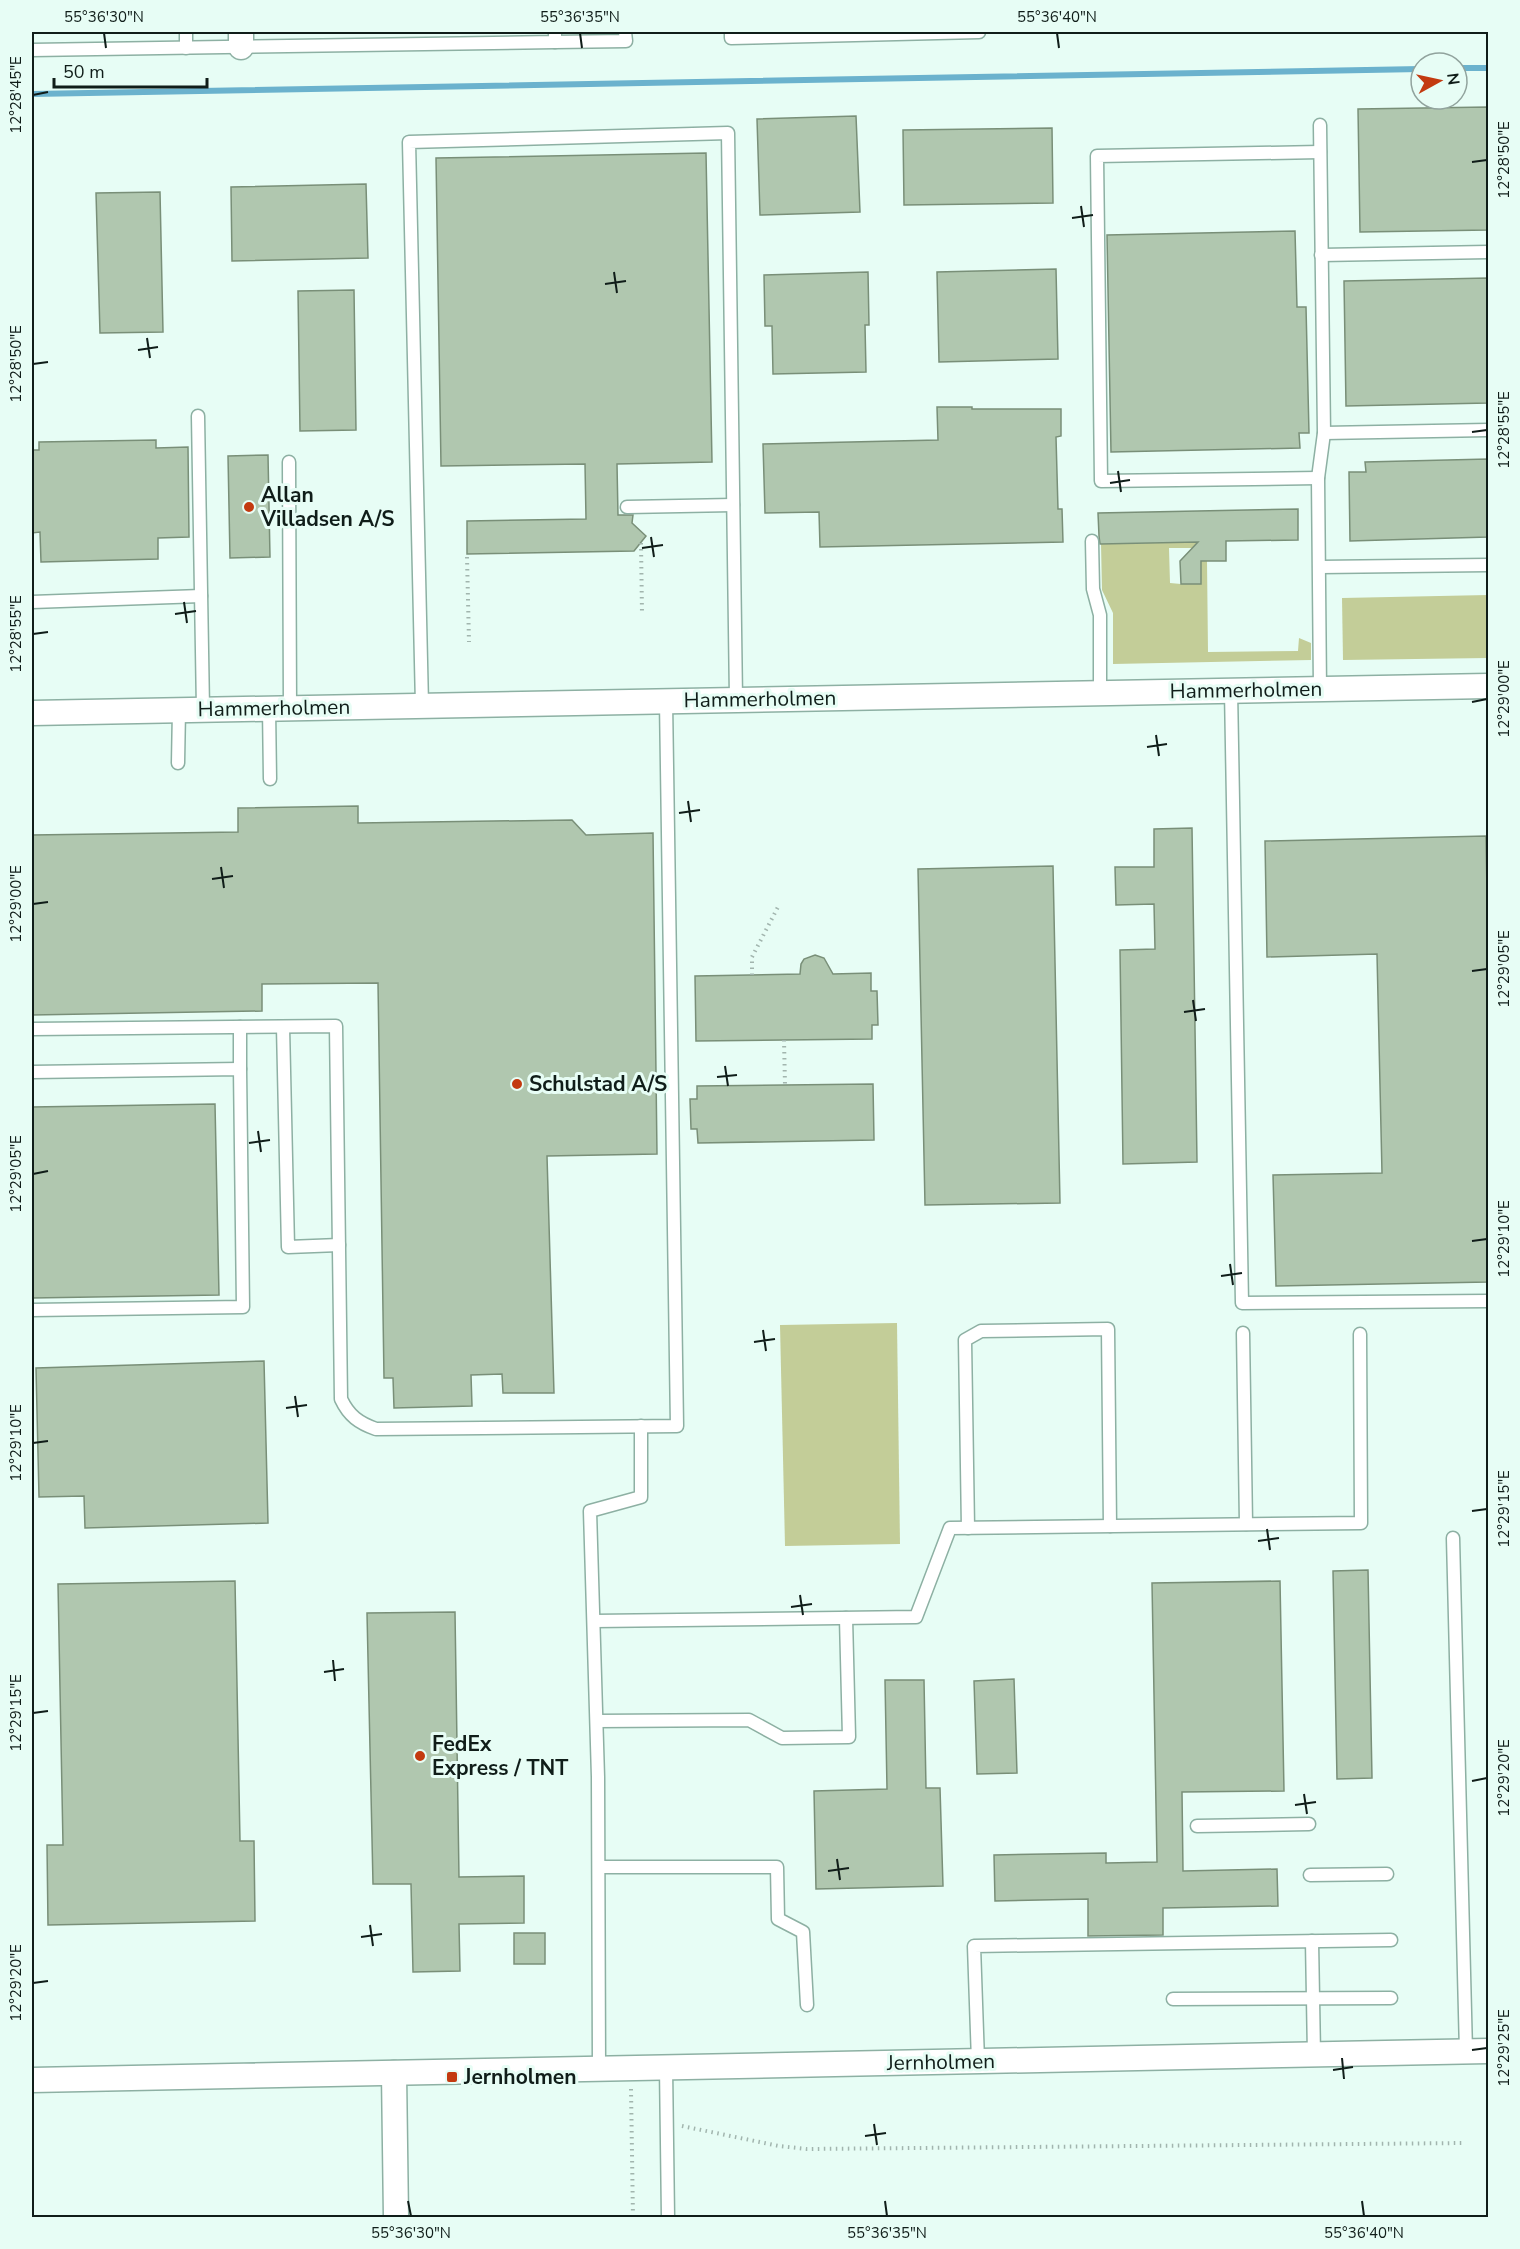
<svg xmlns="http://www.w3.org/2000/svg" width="1520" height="2249" font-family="'Nunito Sans',sans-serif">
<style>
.green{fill:#c3cd98}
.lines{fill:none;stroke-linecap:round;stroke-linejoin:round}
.stream{stroke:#6bb2cd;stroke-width:6}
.building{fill:#b0c7af;stroke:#798f78;stroke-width:1.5}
.lane-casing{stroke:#8db0a3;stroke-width:15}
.street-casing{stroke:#8db0a3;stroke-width:27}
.path{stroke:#a2b5ae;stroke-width:4;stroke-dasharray:1.5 4.5;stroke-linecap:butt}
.lane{stroke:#fff;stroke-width:12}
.street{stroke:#fff;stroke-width:24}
.ticks{fill:none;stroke:#101d19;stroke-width:2}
.poi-dot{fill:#c33a10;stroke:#e7fdf5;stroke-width:2}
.labels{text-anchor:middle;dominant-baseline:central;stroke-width:6;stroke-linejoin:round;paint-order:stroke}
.poi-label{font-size:21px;font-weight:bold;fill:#101d19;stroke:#e7fdf5;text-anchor:start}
.street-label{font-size:21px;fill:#101d19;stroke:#e7fdf5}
.neatline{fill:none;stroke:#101d19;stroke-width:2}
.ticks-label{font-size:15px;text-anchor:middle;fill:#101d19}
</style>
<rect width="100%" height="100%" fill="#e7fdf5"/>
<g class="green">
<path d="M1198,542L1192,548H1169L1170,583L1181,584L1201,561H1207L1208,652L1298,651L1299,638L1311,643V660L1113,664V613L1102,590L1101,544Z"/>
<path d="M1488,595V658L1343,660L1342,598Z"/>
<path d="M897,1323L900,1544L785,1546L780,1325Z"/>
</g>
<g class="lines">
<g class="stream">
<path d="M1457,68H1488"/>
<path d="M32,94L1421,69"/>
</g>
</g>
<g class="building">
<path d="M1488,107V230L1360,232L1358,109Z"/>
<path d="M856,116L860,212L760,215L757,119Z"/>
<path d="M1052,128L1053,203L904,205L903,130Z"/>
<path d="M706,153L712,462L617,464L618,515H633L632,523L646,536L634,551L467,554V521L586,519L585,464L441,466L436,158Z"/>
<path d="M366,184L368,258L232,261L231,187Z"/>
<path d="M160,192L163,332L100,333L96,193Z"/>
<path d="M1295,231L1297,307H1306L1309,433H1299L1300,448L1111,452L1107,235Z"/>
<path d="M1056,269L1058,359L939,362L937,272Z"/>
<path d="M868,272L869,325H865L866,372L773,374L772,326H765L764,275Z"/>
<path d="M1488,278V403L1346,406L1344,281Z"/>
<path d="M354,290L356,430L300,431L298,291Z"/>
<path d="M937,407H972V409H1061V436L1056,437L1058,509H1062L1063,542L820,547L819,512L765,513L763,444L938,440Z"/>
<path d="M156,440V448L188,447L189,537L158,538V559L41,562L40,532L32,533V450H39V442Z"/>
<path d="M268,455L270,557L230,558L228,456Z"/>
<path d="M1488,459V537L1350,541L1349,472H1366L1365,462Z"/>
<path d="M1298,509V540L1226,541V561H1201V584H1181L1180,561L1198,542L1100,544L1099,536L1098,513Z"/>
<path d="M358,806V823L572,820L586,835L653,833L657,1154L547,1156L554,1393H503L502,1374L471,1375L472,1406L394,1408L393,1378H384L378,983L262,984V1011L32,1015V835L238,832V808Z"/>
<path d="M1192,828L1197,1162L1123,1164L1120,950L1155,949L1154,904L1116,905L1115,867H1154V829Z"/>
<path d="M1486,836L1488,948V1282L1276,1286L1273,1175L1382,1173L1377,954L1267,957L1265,841Z"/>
<path d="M1053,866L1060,1203L925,1205L918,869Z"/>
<path d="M815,955L824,958L833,974L871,973V991H877L878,1025H872V1039L696,1041L695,976L800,974L801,964L804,959Z"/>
<path d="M873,1084L874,1140L698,1143L697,1129H691L690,1099H697V1086Z"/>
<path d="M215,1104L219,1295L32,1298V1107Z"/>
<path d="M264,1361L268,1523L85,1528L84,1496L39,1497L36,1368Z"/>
<path d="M1368,1570L1372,1778L1337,1779L1333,1571Z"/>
<path d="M235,1581L240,1841H254L255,1921L48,1925L47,1845H63L58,1584Z"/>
<path d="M1280,1581L1284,1791L1182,1792L1183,1871L1277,1869L1278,1906L1163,1908V1935L1088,1936V1899L995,1901L994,1855L1106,1853V1863L1157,1862L1152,1583Z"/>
<path d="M455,1612L459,1877L524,1876V1923L459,1924L460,1971L413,1972L411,1884H373L367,1613Z"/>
<path d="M1014,1679L1017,1773L977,1774L974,1681Z"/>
<path d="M885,1680H924L926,1788H940L943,1886L816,1889L814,1791L887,1789Z"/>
<rect x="514" y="1933" width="31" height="31"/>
</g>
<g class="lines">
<g class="lane-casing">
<g id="lane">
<path d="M186,32V48"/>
<path d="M731,32V38L979,32"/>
<path d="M555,42L626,41L625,32"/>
<path d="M32,50L555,42V32"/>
<path d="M1320,125L1324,433L1318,478L1320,689"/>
<path d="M1321,255L1488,252"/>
<path d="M198,416L203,709"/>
<path d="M1324,433L1488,430"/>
<path d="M289,462L290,708"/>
<path d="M1318,478L1101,481L1097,156L1320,152"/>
<path d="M627,507L733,505"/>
<path d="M1092,541L1093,589L1100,615V693"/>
<path d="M1320,567L1488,565"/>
<path d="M32,602L201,596"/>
<path d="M1231,690L1242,1303L1488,1301"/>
<path d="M422,705L409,142L728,133L736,699"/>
<path d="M269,708L270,779"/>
<path d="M178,763L179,710"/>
<path d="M240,1027V1069"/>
<path d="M283,1027L288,1247L339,1245"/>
<path d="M32,1029L336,1026L341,1399C349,1416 359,1423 376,1429L677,1426L666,701"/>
<path d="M32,1072L240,1069L243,1307L32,1310"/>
<path d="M1243,1333L1246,1524"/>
<path d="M968,1528L965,1340L981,1331L1108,1329L1110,1526"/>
<path d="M1453,1538L1466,2052"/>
<path d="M594,1621L916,1617L950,1528L1361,1523L1360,1334"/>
<path d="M597,1721L749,1720L782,1738L849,1737L846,1618"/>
<path d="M1197,1826L1309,1824"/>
<path d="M599,1867H777L778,1919L803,1932L807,2005"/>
<path d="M1310,1875L1387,1874"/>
<path d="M1312,1941L1314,2055"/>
<path d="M1173,1999L1391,1998"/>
<path d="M978,2061L974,1946L1391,1940"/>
<path d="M666,2067L668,2218"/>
<path d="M599,2069L598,1777L590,1511L641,1497V1426"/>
</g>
</g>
<g class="street-casing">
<g id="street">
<path d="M241,32V47"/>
<path d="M32,713L1488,686"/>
<path d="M394,2073L396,2218"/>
<path d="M32,2080L1488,2051"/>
</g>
</g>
<g class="path">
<path d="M641,543L642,613"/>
<path d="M467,557L469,642"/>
<path d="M752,975V957L779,905"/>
<path d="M784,1040L785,1085"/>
<path d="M631,2089L633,2218"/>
<path d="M682,2126L779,2146L807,2149L1465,2143"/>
</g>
<use href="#lane" class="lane"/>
<use href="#street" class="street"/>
</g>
<path class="ticks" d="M104,33L106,48M580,33L582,48M1057,33L1059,48M33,95L48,92M1472,162L1487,160M1081,206L1084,227M1072,218L1093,215M614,272L617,293M605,284L626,281M147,338L150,358M138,350L158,347M33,364L48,362M1472,432L1487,430M1118,471L1121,492M1110,483L1130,480M651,537L654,557M642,548L663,545M184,602L187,623M175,614L196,611M33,634L48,632M1472,702L1487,699M1156,735L1159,756M1147,747L1167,744M688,801L691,822M679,813L700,810M221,867L224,888M212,879L233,876M33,904L48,902M1472,971L1487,969M1193,1000L1196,1021M1184,1012L1205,1009M725,1066L728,1086M717,1077L737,1075M258,1131L261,1152M249,1143L270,1140M33,1174L48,1171M1472,1241L1487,1239M1230,1264L1233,1285M1221,1276L1242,1273M763,1330L766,1351M754,1342L775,1339M295,1396L298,1417M286,1408L307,1405M33,1443L48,1441M1472,1511L1487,1509M1267,1529L1270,1550M1258,1541L1279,1538M800,1595L803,1615M791,1607L812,1604M333,1660L335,1681M324,1672L344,1669M33,1713L48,1711M1472,1781L1487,1778M1304,1794L1307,1814M1295,1805L1316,1802M837,1859L840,1880M828,1871L849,1868M370,1925L373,1946M361,1937L382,1934M33,1983L48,1981M1472,2050L1487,2048M1342,2058L1344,2079M1333,2070L1353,2067M874,2124L877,2145M865,2136L886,2133M408,2201L411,2216M885,2201L887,2216M1362,2201L1364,2216"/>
<g class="poi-dot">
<circle cx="249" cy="507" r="6"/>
<circle cx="517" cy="1084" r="6"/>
<circle cx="420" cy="1756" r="6"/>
<rect x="446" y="2071" width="12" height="12" rx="3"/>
</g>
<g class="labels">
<g class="poi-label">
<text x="261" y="495">Allan<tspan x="261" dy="24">Villadsen A/S</tspan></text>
<text x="529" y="1084">Schulstad A/S</text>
<text x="432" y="1744">FedEx<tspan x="432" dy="24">Express / TNT</tspan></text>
<text x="464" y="2077">Jernholmen</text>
</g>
<g class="street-label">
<text transform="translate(1246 690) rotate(-1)">Hammerholmen</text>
<text transform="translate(760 699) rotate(-1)">Hammerholmen</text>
<text transform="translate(274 708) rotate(-1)">Hammerholmen</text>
<text transform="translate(941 2062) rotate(-1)">Jernholmen</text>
</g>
</g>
<rect width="1520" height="2249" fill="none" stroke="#e7fdf5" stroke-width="66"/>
<g transform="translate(1439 81) rotate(82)"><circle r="28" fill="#e7fdf5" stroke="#91a39d" stroke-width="1.5"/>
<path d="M0-4.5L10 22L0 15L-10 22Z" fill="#c33a10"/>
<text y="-9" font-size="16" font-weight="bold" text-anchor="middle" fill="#101d19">N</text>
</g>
<path d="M54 78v9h153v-9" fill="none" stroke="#101d19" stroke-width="3"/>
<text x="63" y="78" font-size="18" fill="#101d19" stroke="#e7fdf5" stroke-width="4.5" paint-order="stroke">50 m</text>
<rect x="33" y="33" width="1454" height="2183" class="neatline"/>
<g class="ticks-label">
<text x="104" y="22">55°36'30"N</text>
<text x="580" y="22">55°36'35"N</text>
<text x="1057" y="22">55°36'40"N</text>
<text transform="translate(16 95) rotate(-90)" y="5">12°28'45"E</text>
<text transform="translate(1504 160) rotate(-90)" y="5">12°28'50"E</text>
<text transform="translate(16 364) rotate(-90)" y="5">12°28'50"E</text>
<text transform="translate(1504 430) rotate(-90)" y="5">12°28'55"E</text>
<text transform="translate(16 634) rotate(-90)" y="5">12°28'55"E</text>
<text transform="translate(1504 699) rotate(-90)" y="5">12°29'00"E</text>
<text transform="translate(16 904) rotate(-90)" y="5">12°29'00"E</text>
<text transform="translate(1504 969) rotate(-90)" y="5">12°29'05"E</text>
<text transform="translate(16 1174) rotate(-90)" y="5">12°29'05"E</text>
<text transform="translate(1504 1239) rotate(-90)" y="5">12°29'10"E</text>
<text transform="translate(16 1443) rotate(-90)" y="5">12°29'10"E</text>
<text transform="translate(1504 1509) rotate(-90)" y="5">12°29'15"E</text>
<text transform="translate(16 1713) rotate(-90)" y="5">12°29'15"E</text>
<text transform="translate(1504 1778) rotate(-90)" y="5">12°29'20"E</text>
<text transform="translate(16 1983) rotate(-90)" y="5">12°29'20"E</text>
<text transform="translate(1504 2048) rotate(-90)" y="5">12°29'25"E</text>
<text x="411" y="2238">55°36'30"N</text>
<text x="887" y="2238">55°36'35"N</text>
<text x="1364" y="2238">55°36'40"N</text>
</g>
</svg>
